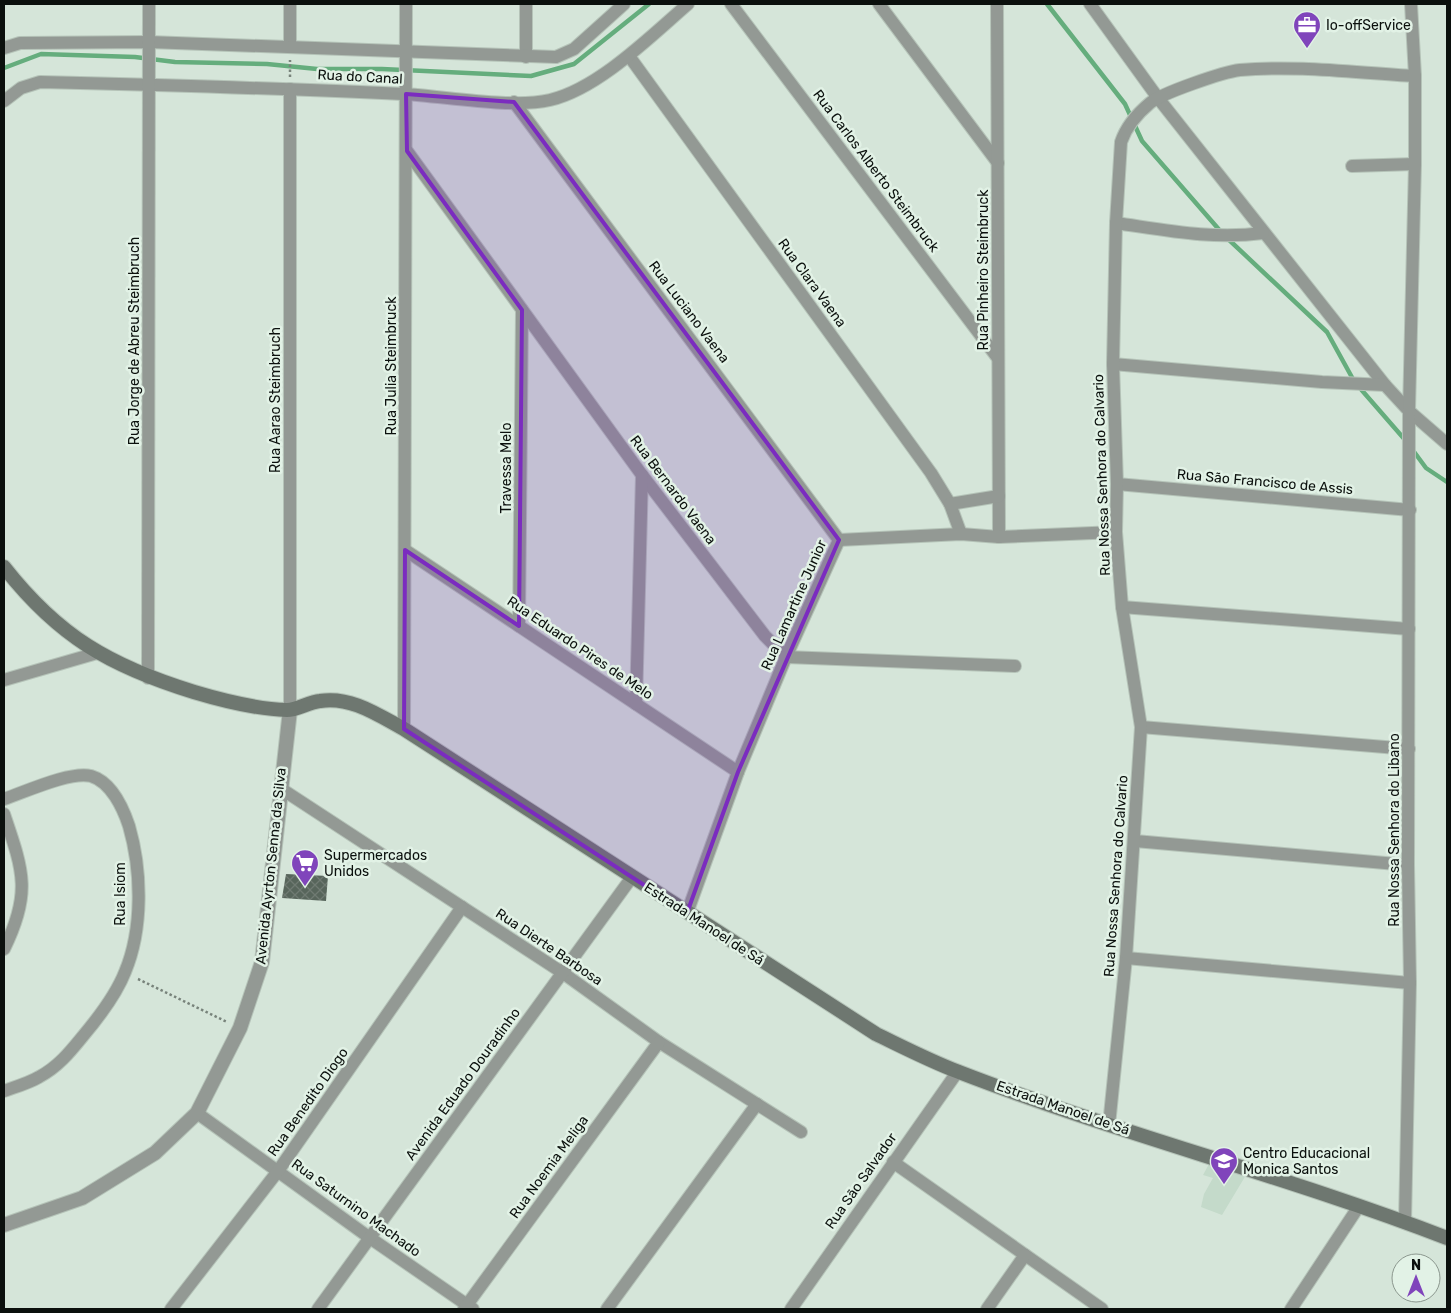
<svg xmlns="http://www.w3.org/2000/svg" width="1451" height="1313" font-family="Rubik,sans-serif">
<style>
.built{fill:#c4daca}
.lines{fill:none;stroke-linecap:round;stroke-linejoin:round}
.stream{stroke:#65ad7d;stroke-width:4.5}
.building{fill:url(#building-cross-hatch)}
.minor-casing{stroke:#b5c3b8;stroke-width:14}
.tertiary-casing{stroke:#b5c3b8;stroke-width:16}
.secondary-casing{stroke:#b5c3b8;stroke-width:16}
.path{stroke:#78837b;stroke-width:2.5;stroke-dasharray:2.5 2.5;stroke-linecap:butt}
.minor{stroke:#939994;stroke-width:12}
.tertiary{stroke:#939994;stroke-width:14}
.secondary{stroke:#6e7770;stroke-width:14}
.marked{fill:#7b2cbf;fill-opacity:0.2;stroke:#7b2cbf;stroke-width:4;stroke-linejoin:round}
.labels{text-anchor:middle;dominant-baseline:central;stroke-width:5;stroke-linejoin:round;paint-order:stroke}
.poi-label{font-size:14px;fill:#0b100d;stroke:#e2f2e6;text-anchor:start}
.street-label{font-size:14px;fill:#0b100d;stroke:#e2f2e6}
</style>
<defs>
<pattern id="building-cross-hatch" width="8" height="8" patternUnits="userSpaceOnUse" patternTransform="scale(1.25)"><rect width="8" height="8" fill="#57655b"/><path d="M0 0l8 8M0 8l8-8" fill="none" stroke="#6f7a72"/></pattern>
</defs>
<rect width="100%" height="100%" fill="#d5e5d9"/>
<path class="built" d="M1209,1164L1246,1175L1222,1215L1201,1207L1204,1194L1213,1178L1203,1175Z"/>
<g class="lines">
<g class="stream">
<path d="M1047,4L1125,104L1142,141L1222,233"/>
<path d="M4,68L41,54L135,57L175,62L267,64L317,69H382L531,76L574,64L649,4"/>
<path d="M1227,238L1327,332L1354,381"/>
<path d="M1359,387L1406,441"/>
<path d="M1412,449L1426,468L1447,482"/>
</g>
</g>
<path class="building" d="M286,874L328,876L326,901L282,898Z"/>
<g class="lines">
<g class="minor-casing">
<g id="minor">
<path d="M526,4V57"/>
<path d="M731,4L997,357"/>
<path d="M879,4L998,163"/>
<path d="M997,4L999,537"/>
<path d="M1090,4L1158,98L1385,385L1409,411L1447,444"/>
<path d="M290,46V4"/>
<path d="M4,48L20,43L149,42L556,57L574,49L624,4"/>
<path d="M629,56L931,473L950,504L961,534"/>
<path d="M4,101L21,88L40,82C161,85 282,88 403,94C444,96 511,109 550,100C598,89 651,36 688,4"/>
<path d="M514,102L839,540"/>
<path d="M407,151L642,475L765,636L786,657L1015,666"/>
<path d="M1352,166L1415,164"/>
<path d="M1116,223C1165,230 1213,240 1263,233"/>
<path d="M1113,364L1322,382L1385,385"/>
<path d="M1117,484L1410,510"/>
<path d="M950,504L999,496"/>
<path d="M839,540L961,534L999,537L1116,532"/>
<path d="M405,550L738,772"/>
<path d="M1122,607L1409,629"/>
<path d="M519,626L522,310"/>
<path d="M148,678L149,4"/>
<path d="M4,680L97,653"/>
<path d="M636,704L642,475"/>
<path d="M290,710V89"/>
<path d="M1141,727L1409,749"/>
<path d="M404,729L406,4"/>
<path d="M280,788L563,973L659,1042L801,1132"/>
<path d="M4,799C25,792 70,771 91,776C111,782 123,808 129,826C142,871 143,929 125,972C116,995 99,1017 83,1036C70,1052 58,1067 39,1077C29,1083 15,1087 4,1091"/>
<path d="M4,814C23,870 32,893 4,949"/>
<path d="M1135,841L1408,865"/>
<path d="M687,913L738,772L786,657L839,540"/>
<path d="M1126,958L1410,983"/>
<path d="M197,1113L370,1238L473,1309"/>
<path d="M1109,1125L1126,958L1141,727L1122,607L1116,532L1117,484L1113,364L1116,223L1121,142C1126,127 1138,113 1150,103C1162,93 1223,72 1240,70C1297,65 1357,73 1415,76"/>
<path d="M893,1162L1102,1309"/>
<path d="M1405,1222L1410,983L1408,865L1409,411L1415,164V76L1411,4"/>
<path d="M171,1309L278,1171L462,907"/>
<path d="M318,1309L632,877"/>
<path d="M464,1309L659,1042"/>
<path d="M607,1309L757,1104"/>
<path d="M791,1309L958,1071"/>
<path d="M987,1309L1025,1255"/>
<path d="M1291,1309L1359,1206"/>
</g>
</g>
<g class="tertiary-casing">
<path id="tertiary" d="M4,1225L82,1198L155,1153L197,1113L240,1028L262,962L290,710"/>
</g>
<g class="secondary-casing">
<path id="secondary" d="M4,567C59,637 110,666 194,692C224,701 256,709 287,710C297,710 309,702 320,701C351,696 378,715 404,729L876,1034C903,1047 930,1061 959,1072C1119,1134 1287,1176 1447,1238"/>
</g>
<g class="path">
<path d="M290,77V60"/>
<path d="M138,979L227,1022"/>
</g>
<use href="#minor" class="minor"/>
<use href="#tertiary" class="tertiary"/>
<use href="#secondary" class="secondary"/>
</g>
<path class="marked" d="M406,94L514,102L839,540L738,772L687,913L404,729L405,550L519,626L522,310L407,151Z"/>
<defs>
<g id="office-pin" transform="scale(1.4375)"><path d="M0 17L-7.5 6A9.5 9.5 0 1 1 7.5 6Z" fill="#8045bb" stroke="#e2f2e6"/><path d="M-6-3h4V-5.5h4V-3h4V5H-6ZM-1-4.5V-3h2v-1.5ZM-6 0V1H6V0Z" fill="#fff"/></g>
<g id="supermarket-pin" transform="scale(1.4375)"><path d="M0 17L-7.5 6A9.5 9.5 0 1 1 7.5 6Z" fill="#8045bb" stroke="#e2f2e6"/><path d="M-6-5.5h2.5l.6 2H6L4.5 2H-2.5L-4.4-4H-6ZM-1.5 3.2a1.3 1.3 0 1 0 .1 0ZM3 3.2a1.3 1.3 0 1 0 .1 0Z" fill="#fff"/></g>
<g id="school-pin" transform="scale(1.4375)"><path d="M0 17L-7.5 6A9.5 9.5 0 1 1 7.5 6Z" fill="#8045bb" stroke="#e2f2e6"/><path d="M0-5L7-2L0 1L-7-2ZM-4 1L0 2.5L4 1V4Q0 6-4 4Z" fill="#fff"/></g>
</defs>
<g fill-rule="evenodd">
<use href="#office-pin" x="1307" y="25"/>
<use href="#supermarket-pin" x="305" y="863"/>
<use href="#school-pin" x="1224" y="1161"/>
</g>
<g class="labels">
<g class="poi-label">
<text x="1326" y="25">Io-offService</text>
<text x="324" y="855">Supermercados<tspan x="324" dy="16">Unidos</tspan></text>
<text x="1243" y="1153">Centro Educacional<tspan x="1243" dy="16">Monica Santos</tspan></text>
</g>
<g class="street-label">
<text transform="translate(360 77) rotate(3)">Rua do Canal</text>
<text transform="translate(876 171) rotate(53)">Rua Carlos Alberto Steimbruck</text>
<text transform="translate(983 270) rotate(-90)">Rua Pinheiro Steimbruck</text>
<text transform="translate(812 283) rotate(54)">Rua Clara Vaena</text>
<text transform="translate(689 312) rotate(53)">Rua Luciano Vaena</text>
<text transform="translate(134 341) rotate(-90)">Rua Jorge de Abreu Steimbruch</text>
<text transform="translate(391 366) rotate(-90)">Rua Julia Steimbruck</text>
<text transform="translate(275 400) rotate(-90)">Rua Aarao Steimbruch</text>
<text transform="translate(506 468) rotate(-90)">Travessa Melo</text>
<text transform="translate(1102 475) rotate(-92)">Rua Nossa Senhora do Calvario</text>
<text transform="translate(1265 482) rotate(5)">Rua São Francisco de Assis</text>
<text transform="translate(673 490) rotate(53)">Rua Bernardo Vaena</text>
<text transform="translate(794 605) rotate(-66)">Rua Lamartine Junior</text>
<text transform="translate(580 648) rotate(34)">Rua Eduardo Pires de Melo</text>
<text transform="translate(1394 830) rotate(-90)">Rua Nossa Senhora do Libano</text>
<text transform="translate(271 866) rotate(-84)">Avenida Ayrton Senna da Silva</text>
<text transform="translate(1116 876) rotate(-86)">Rua Nossa Senhora do Calvario</text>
<text transform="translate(120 894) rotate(-90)">Rua Isiom</text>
<text transform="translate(704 924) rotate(33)">Estrada Manoel de Sá</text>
<text transform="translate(549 947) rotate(34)">Rua Dierte Barbosa</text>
<text transform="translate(463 1084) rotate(-54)">Avenida Eduado Douradinho</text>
<text transform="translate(308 1102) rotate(-55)">Rua Benedito Diogo</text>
<text transform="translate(1063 1108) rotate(19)">Estrada Manoel de Sá</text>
<text transform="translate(549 1167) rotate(-54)">Rua Noemia Meliga</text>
<text transform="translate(861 1181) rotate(-55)">Rua São Salvador</text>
<text transform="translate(356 1208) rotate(36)">Rua Saturnino Machado</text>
</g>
</g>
<rect width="1451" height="1313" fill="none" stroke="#0b100d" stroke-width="10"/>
<g transform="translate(1416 1278)"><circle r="24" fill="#e2f2e6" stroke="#8c988f"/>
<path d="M0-4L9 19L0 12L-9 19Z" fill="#8045bb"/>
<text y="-8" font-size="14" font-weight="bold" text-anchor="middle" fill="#0b100d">N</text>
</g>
</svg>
